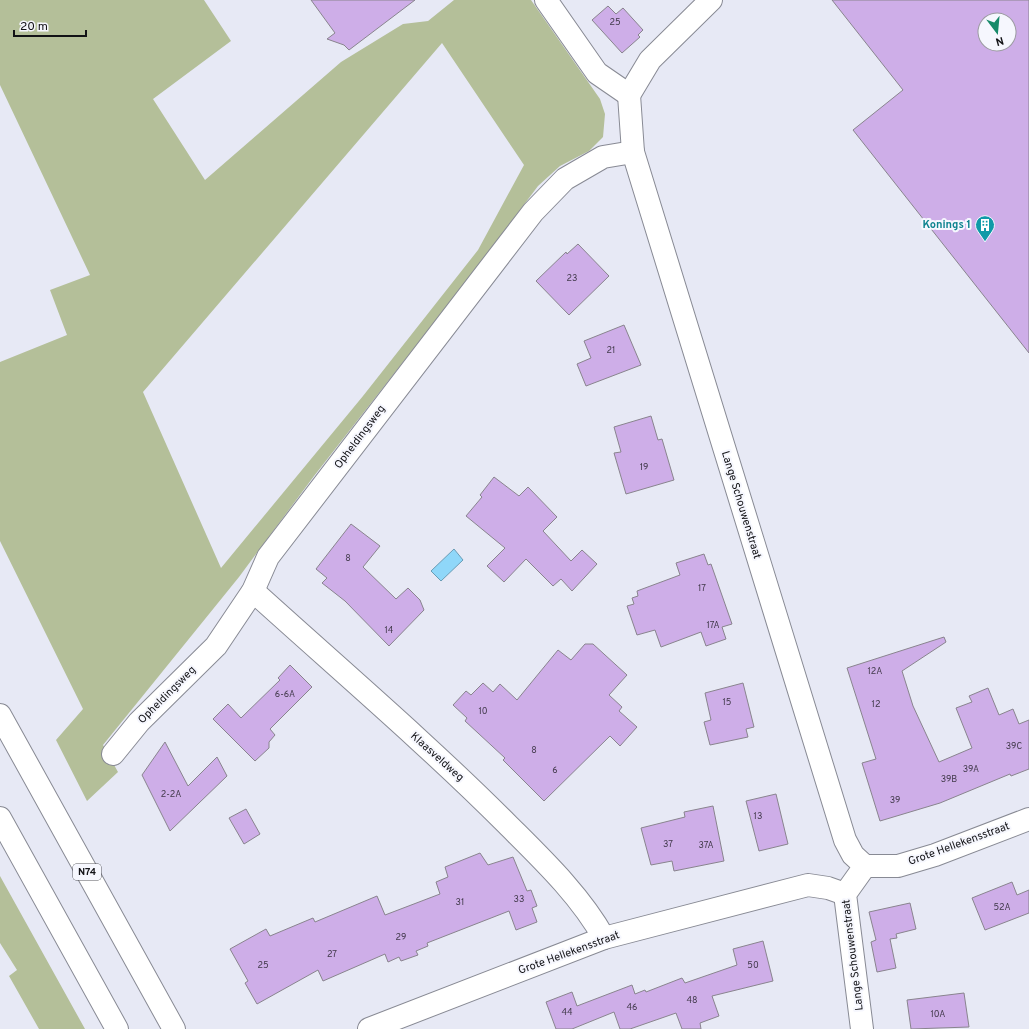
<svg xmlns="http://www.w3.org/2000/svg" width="1029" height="1029" font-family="Overpass,sans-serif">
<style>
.green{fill:#b4bf99;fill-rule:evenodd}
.water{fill:#8fd7f9;stroke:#6a9cb5}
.building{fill:#ceaee8;stroke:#89848e;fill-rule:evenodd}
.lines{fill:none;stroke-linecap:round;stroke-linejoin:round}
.minor-casing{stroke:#888a94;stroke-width:24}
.trunk-casing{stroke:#888a94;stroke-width:24}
.minor{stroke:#fff;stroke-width:22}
.trunk{stroke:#fff;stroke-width:22}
.labels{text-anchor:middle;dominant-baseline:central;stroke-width:4;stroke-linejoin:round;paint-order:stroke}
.number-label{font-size:9px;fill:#41394a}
.shield{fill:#f6f7fe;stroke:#56575c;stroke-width:1}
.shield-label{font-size:10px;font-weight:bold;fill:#121216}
.culture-label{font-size:11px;font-weight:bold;fill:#0d838f;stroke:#f6f7fe;text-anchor:end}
.street-label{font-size:11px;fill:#121216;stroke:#f6f7fe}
</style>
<rect width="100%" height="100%" fill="#e7e9f5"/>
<g class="green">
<path d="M0,0H204L231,41L153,99L205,180L341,62L403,24L428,21L454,0H531L600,99L605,114L603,137L589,151L560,166L538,186L475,270L314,476L239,577L103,745L118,772L87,801L56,740L83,709L0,541V362L67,335L50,290L90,275L0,85ZM442,43L524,165L478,250L363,396L221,568L143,392Z"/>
<path d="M0,876L85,1029H39L9,976L17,970L0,943Z"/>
</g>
<path class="water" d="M454,549L463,560L441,581L431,571Z"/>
<g class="building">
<path d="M311,0H415L349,50L344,45L327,39L335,33Z"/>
<path d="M832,0H1029V353L853,130L903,90ZM985,20H1009V44H985Z"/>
<path d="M608,6L616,14L623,8L643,30L638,35L640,37L622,53L592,20Z"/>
<path d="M578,244L609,276L569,315L536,281L566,252L567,254Z"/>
<path d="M624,325L641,365L586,386L577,364L591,358L584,341Z"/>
<path d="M651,416L658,440L662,439L674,480L626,494L614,453L621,452L614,427Z"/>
<path d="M494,477L519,496L528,487L557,517L543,531L571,561L582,550L597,564L572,591L561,579L553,586L526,559L504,582L487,566L505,548L466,516L482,497L480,495Z"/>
<path d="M351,524L380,546L363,567L396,599L408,588L420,600L424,610L389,646L345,601L322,583L327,578L316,569Z"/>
<path d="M704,554L708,565L711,564L732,624L722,627L726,639L706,646L701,632L661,647L655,630L637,635L627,606L634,604L632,598L638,596L637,591L680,575L676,563Z"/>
<path d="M944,637L946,642L902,671L913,706L939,762L972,748L956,708L972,702L969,696L988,688L999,715L1013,709L1019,724L1029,720V769L1011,776L1010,774L940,803L880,821L862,763L876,759L847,668Z"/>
<path d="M585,644H593L627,675L609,695L622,707L619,711L637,727L620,746L610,736L544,801L503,760L505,758L465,721L467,718L453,705L466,691L471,695L483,683L493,692L500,684L517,700L558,650L571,660Z"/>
<path d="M290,665L312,687L270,729L275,735L269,742V748L255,761L213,719L228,704L241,718L280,680L278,678Z"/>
<path d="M743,683L754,727L746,729L748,737L710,745L704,722L711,720L705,693Z"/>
<path d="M165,742L188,786L217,757L227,776L170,831L142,775Z"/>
<path d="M776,794L788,844L759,851L746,801Z"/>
<path d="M713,806L724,861L674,871L672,861L651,865L641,828L685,817L684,812Z"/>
<path d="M246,809L260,834L244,844L229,818Z"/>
<path d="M480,853L488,865L513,857L527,891L531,890L537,906L532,908L537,922L516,930L509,911L427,943L428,946L416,951L418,955L401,961L399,957L388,962L385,954L323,981L318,970L257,1004L245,983L248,981L230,949L266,929L270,936L313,918L315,922L377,896L385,915L440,894L436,882L448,877L445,867Z"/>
<path d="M1012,882L1017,895L1029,890V913L985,930L972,898Z"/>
<path d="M910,903L916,929L896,934L897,938L890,939L896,968L877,972L871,942L876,940L869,912Z"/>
<path d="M763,941L773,981L712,996L719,1016L700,1023L701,1029H682L676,1013L630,1029H620L614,1012L572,1029H556L546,1002L572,992L577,1006L632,985L635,994L645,990L646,992L682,978L685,983L737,965L733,949Z"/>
<path d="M964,993L969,1027L911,1029L907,1000Z"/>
</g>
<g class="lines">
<g class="minor-casing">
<g id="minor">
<path d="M546,0L597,73L629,95"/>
<path d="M629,95L633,152L845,840L853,855L865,866L845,894L862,1029"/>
<path d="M629,95L650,60L711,0"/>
<path d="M253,591C338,668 426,743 507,824C542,859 580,895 604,938"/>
<path d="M113,754L139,722L216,646L253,591L268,557L533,212L565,179L603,157L633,152"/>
<path d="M865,866H898L935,855L1029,819"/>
<path d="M369,1029L604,938L808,885L828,888L845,894"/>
</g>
</g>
<g class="trunk-casing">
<g id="trunk">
<path d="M0,715L174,1029"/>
<path d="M0,818L117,1029"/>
</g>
</g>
<use href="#minor" class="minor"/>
<use href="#trunk" class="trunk"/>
</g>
<defs>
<g id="building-pin" transform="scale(1)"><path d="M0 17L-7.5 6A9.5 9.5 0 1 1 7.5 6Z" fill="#0f9aa8" stroke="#f6f7fe"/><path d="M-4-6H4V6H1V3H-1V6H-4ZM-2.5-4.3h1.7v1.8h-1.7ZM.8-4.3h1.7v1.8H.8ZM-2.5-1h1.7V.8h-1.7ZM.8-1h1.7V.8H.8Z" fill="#fff"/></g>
</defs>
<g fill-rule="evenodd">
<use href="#building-pin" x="985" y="225"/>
</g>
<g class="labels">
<g class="number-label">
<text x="615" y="22">25</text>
<text x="572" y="278">23</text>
<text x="611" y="350">21</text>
<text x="644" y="467">19</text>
<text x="348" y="558">8</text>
<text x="702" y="588">17</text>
<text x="713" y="625">17A</text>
<text x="389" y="630">14</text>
<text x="875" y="671">12A</text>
<text x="285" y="694">6-6A</text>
<text x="727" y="702">15</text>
<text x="876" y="704">12</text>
<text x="483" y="711">10</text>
<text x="1014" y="746">39C</text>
<text x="534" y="750">8</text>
<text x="971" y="769">39A</text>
<text x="555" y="770">6</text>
<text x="949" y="779">39B</text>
<text x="171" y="794">2-2A</text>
<text x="895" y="800">39</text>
<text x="758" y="816">13</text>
<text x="668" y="844">37</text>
<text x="706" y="845">37A</text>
<text x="519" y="899">33</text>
<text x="460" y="902">31</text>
<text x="1002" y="907">52A</text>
<text x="401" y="937">29</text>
<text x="332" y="954">27</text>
<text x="263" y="965">25</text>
<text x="753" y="965">50</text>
<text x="692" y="1000">48</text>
<text x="632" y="1007">46</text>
<text x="567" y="1012">44</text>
<text x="938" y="1014">10A</text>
</g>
<rect class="shield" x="73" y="864" width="28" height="16" rx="3"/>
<g class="shield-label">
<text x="87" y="872">N74</text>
</g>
<g class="culture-label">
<text x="971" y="225">Konings 1</text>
</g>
<g class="street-label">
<text transform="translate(360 437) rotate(-53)">Opheldingsweg</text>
<text transform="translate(741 505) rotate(73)">Lange Schouwenstraat</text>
<text transform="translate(167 695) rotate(-45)">Opheldingsweg</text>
<text transform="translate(437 757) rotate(42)">Klaasveldweg</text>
<text transform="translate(959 844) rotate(-20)">Grote Hellekensstraat</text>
<text transform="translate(569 953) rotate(-20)">Grote Hellekensstraat</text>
<text transform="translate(853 955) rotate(-97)">Lange Schouwenstraat</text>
</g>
</g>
<g transform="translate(997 32) rotate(164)"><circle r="19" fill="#f6f7fe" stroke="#9b9ba1"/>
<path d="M0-3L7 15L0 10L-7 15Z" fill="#178a6a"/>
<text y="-6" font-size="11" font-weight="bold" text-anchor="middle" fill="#121216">N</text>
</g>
<path d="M14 30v6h72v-6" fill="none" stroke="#121216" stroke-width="2"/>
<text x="20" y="30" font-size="12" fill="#121216" stroke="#f6f7fe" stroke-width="3" paint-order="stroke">20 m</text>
</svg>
